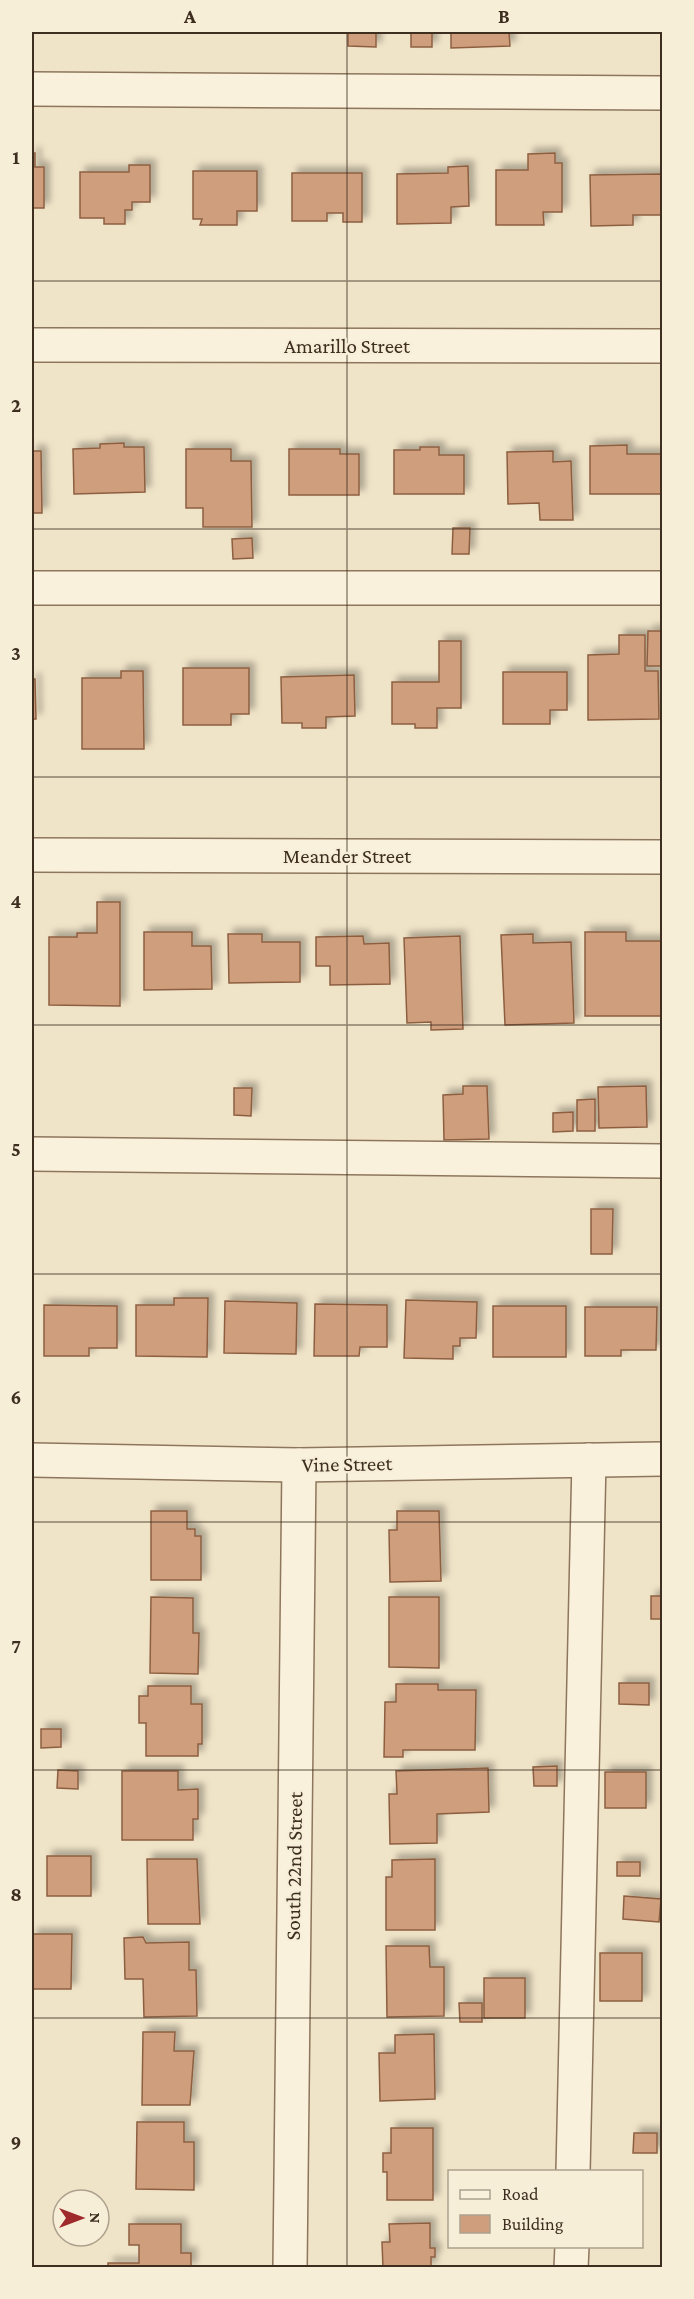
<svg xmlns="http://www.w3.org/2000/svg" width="694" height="2299" font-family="'Crimson Pro',serif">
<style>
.building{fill:#cf9f7d;stroke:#8d5f41;stroke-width:1.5;filter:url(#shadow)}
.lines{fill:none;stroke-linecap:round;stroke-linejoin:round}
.minor-casing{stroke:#8d765c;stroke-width:36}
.minor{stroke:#faf1dc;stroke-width:33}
.grid{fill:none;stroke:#3d2e20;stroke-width:1.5;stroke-opacity:0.55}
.labels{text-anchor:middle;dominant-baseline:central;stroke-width:4.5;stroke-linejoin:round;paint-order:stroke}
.street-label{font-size:21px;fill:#3d2e20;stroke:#f7eed8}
.neatline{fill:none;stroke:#3d2e20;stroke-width:2}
.grid-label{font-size:20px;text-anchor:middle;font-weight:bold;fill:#3d2e20}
</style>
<defs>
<filter id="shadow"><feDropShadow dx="5.5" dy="-5.5" stdDeviation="3" flood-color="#0004"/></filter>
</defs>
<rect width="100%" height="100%" fill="#f0e4c8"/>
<g class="building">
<path d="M348,32H376V47L348,46Z"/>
<rect x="411" y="32" width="21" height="15"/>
<path d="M451,32H509L510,46L451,48Z"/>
<path d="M32,153H35V167H44V208H32Z"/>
<path d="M555,153V163H562V212H543L544,225H496V170H528V154Z"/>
<path d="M129,165H150V202H132V210H125V224H104V218H80V172H129Z"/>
<path d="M468,166L469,206L451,207V223L397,224V174L448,173V167Z"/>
<path d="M193,171H257V211H237V225H200L202,219H193Z"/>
<path d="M292,173H362V222H343V213H327V221H292Z"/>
<path d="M662,174V215H633V225L591,226L590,175Z"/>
<path d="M124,443V447H144L145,492L74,494L73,449L100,448V444Z"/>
<path d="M627,445V454H662V494H590V446Z"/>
<path d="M420,447H439V455H464V494H394V450H420Z"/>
<path d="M186,449H231V461H251L252,527H203V508H186Z"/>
<path d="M289,449H340V454H359V495H289Z"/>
<path d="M32,451H41L42,513H32Z"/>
<path d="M553,451V462L571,461L573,520H540L539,503L508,504L507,452Z"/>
<path d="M453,528H470L469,554H452Z"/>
<path d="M252,538L253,558L233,559L232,539Z"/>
<path d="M648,631H662V666H647Z"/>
<path d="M619,635H645V671H658L659,719L588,720V655L619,654Z"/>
<path d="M439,641H461V708H437V728H415V724H392V682H439Z"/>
<path d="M183,668H249V714H231V725H183Z"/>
<path d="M121,671H143L144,749H82V678H121Z"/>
<path d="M503,672H567V710H550V724H503Z"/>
<path d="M354,675L355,716L326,717V728H302V723H282L281,677Z"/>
<path d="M32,679H35L36,719H32Z"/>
<path d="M97,902H120V1006L49,1005V937H77V933H97Z"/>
<path d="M144,932H192V946H211L212,989L144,990Z"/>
<path d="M585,932H626V941H661V1016H585Z"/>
<path d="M228,934H262V942H300V982L229,983Z"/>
<path d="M533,934V943L571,942L574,1023L505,1025L501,935Z"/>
<path d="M363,936L364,944L389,943L390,984L330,985V966H316V937Z"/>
<path d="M460,936L463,1029L431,1030V1022L407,1023L404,938Z"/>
<path d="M463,1086H487L489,1139L444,1140L443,1095L463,1094Z"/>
<path d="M646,1086L647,1127L599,1128L598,1087Z"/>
<path d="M234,1088H252L251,1116L234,1115Z"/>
<path d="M595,1099V1131H577V1100Z"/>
<path d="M573,1112V1131L553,1132V1113Z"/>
<path d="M591,1209H613L612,1254H591Z"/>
<path d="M174,1298H208L207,1357L136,1356V1305H174Z"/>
<path d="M406,1300L477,1302L476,1338H460V1346H453V1359L404,1358Z"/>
<path d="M225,1301L297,1303L296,1354L224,1353Z"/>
<path d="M315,1304L387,1305V1347H360L359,1356H314Z"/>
<path d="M44,1305L117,1306V1348H89V1356H44Z"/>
<rect x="493" y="1306" width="73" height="51"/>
<path d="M585,1307H657L656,1350H621V1356H585Z"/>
<path d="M151,1511H187V1529H195V1536H201V1580H151Z"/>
<path d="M397,1511H439L441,1581L390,1582L389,1530H397Z"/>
<rect x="651" y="1596" width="11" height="23"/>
<path d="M151,1597L193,1598V1633H199L198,1674L150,1673Z"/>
<path d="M389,1597H439V1668L389,1667Z"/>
<path d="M619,1683H649V1705L619,1704Z"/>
<path d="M396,1684H438V1690H476L475,1750H403V1757H384L385,1702H396Z"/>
<path d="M148,1686H191V1704H202V1744H198V1756H146V1723H139V1696H148Z"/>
<path d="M41,1729H61V1747L41,1748Z"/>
<path d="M557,1766V1786H534L533,1767Z"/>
<path d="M488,1768L489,1812L437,1814V1843L390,1844L389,1794H397L396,1771Z"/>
<path d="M58,1770L78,1771V1789L57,1788Z"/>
<path d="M122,1771H178V1790L198,1789V1819H193V1840H122Z"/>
<rect x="605" y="1772" width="41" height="36"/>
<rect x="47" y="1856" width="44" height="40"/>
<path d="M147,1859H197L200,1924H148Z"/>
<path d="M435,1859V1930H386V1877H392V1860Z"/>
<rect x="617" y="1862" width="23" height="14"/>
<path d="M624,1896L661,1899L659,1922L623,1919Z"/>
<path d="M32,1934H72L71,1989H32Z"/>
<path d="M143,1937L146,1943L189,1942V1970H196L197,2016L144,2017L143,1979H125L124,1938Z"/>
<path d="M386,1946H429L430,1967H444V2016L387,2017Z"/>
<rect x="600" y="1953" width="42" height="48"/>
<rect x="484" y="1978" width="41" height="40"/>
<path d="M459,2003H482V2022H460Z"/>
<path d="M143,2032H175L174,2051H194L190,2105H142Z"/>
<path d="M434,2034L435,2099L380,2101L379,2053H395V2035Z"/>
<path d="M137,2122H184V2142H194V2190L136,2189Z"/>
<path d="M391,2128H433V2200H387V2172H383V2153H391Z"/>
<path d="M634,2133H657V2153H633Z"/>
<path d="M430,2223V2248H435V2257H431V2268H383L382,2242H390L389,2224Z"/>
<path d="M129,2224H181V2253H191V2268H108V2263H139V2245H129Z"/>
</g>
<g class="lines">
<g class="minor-casing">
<g id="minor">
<path d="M32,89L662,93"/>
<path d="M32,345L662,346"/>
<path d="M32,588H662"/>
<path d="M32,855L662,857"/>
<path d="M32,1154L662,1161"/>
<path d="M32,1460L299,1465L662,1459"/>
<path d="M573,2172L589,1460"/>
<path d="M290,2268L299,1465"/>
<path d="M571,2268L572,2246"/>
</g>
</g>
<use href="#minor" class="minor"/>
</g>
<path class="grid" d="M347,32V2268M32,281H662M32,529H662M32,777H662M32,1025H662M32,1274H662M32,1522H662M32,1770H662M32,2018H662"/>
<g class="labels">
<g class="street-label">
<text x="347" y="346">Amarillo Street</text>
<text x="347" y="856">Meander Street</text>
<text transform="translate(347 1464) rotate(-1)">Vine Street</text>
<text transform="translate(294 1866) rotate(-89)">South 22nd Street</text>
</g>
</g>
<rect width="694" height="2299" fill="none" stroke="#f7eed8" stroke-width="66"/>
<rect x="448" y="2170" width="195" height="78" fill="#f7eed8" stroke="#ada18e" stroke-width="1.5"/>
<rect x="460" y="2190" width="30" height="9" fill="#faf1dc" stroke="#ada18e" stroke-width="1.5"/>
<text x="502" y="2200" font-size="18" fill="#3d2e20">Road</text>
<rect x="460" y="2215" width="30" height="18" fill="#cf9f7d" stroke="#ada18e" stroke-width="1.5"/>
<text x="502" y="2230" font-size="18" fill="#3d2e20">Building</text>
<g transform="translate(81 2218) rotate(90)"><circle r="28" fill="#f7eed8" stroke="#ada18e" stroke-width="1.5"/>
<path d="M0-4.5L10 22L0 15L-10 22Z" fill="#9e2a2b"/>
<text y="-9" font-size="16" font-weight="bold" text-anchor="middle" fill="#3d2e20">N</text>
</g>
<rect x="33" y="33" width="628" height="2233" class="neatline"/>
<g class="grid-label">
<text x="190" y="23">A</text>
<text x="504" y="23">B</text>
<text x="16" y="164">1</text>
<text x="16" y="412">2</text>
<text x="16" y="660">3</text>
<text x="16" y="908">4</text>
<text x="16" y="1156">5</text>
<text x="16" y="1404">6</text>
<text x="16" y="1653">7</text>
<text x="16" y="1901">8</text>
<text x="16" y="2149">9</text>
</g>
</svg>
